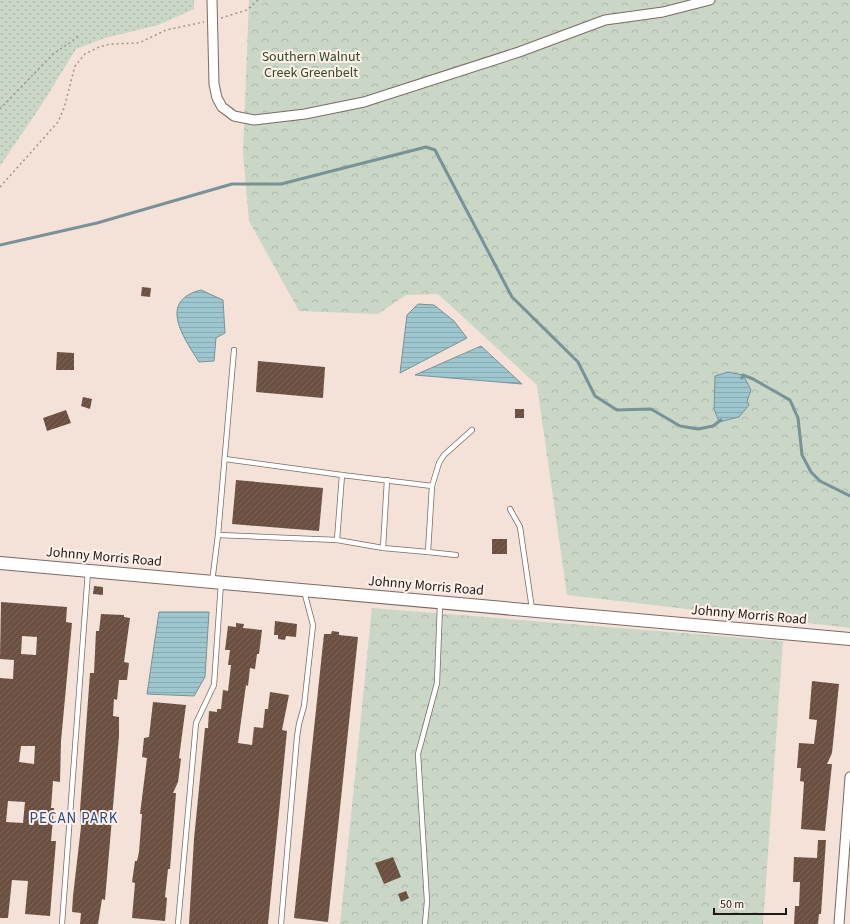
<svg xmlns="http://www.w3.org/2000/svg" width="850" height="924" font-family="'Source Sans 3',sans-serif">
<style>
.grass{fill:url(#grass-dots)}
.forest{fill:url(#forest-crowns)}
.water{fill:url(#water-rules);stroke:#789298}
.lines{fill:none;stroke-linecap:round;stroke-linejoin:round}
.stream{stroke:#789298;stroke-width:3}
.building{fill:url(#building-hatch);fill-rule:evenodd}
.lane-casing{stroke:#7a6a63;stroke-width:6}
.street-casing{stroke:#7a6a63;stroke-width:11}
.secondary-casing{stroke:#7a6a63;stroke-width:14}
.path{stroke:#a0928c;stroke-width:1.5;stroke-dasharray:2 3;stroke-linecap:butt}
.lane{stroke:#fff;stroke-width:4.5}
.street{stroke:#fff;stroke-width:9}
.secondary{stroke:#fff;stroke-width:12}
.labels{text-anchor:middle;dominant-baseline:central;stroke-width:4;stroke-linejoin:round;paint-order:stroke}
.park-label{font-size:14px;fill:#2e4b23;stroke:#fff0e9}
.street-label{font-size:14px;fill:#1f1916;stroke:#fff0e9}
.neighbourhood-label{font-size:15px;letter-spacing:1px;fill:#284b82;stroke:#fff0e9}
</style>
<defs>
<pattern id="grass-dots" width="8" height="8" patternUnits="userSpaceOnUse"><rect width="8" height="8" fill="#cad7c6"/><path d="M2 2h.1M6 6h.1" fill="none" stroke="#adb8a9" stroke-width="1.8" stroke-linecap="round"/></pattern>
<pattern id="forest-crowns" width="20" height="18" patternUnits="userSpaceOnUse"><rect width="20" height="18" fill="#cad7c6"/><path d="M2 6a3 3 0 1 1 6 0M12 15a3 3 0 1 1 6 0" fill="none" stroke="#adb8a9"/></pattern>
<pattern id="water-rules" width="6" height="5" patternUnits="userSpaceOnUse"><rect width="6" height="5" fill="#9ec6cf"/><path d="M0 2.5h6" fill="none" stroke="#88aab1"/></pattern>
<pattern id="building-hatch" width="6" height="6" patternUnits="userSpaceOnUse"><rect width="6" height="6" fill="#6b4f41"/><path d="M-1 1l2-2M0 6l6-6M5 7l2-2" fill="none" stroke="#7b6459"/></pattern>
</defs>
<rect width="100%" height="100%" fill="#f4e2d9"/>
<path class="grass" d="M0,0H194V9L158,25L105,38L76,49L44,101L0,166Z"/>
<g class="forest">
<path d="M249,0H850V628L567,595L537,385L438,294L406,295L378,314L299,311L249,221L243,153Z"/>
<path d="M372,608L783,641L763,924H340Z"/>
</g>
<g class="water">
<path d="M201,290L223,300L225,333L216,338L214,361L199,362C184,338 157,301 201,290Z"/>
<path d="M418,304L434,305L454,321L467,338L400,373L407,315Z"/>
<path d="M481,346L522,384L415,375Z"/>
<path d="M728,372L743,375L751,390L747,401L749,405L739,417L719,422L714,409L715,376Z"/>
<path d="M159,612H209L205,677L194,696L147,694Z"/>
</g>
<g class="lines">
<g class="stream">
<path d="M0,245L97,223L232,184H281L426,147L435,150L512,297L578,362L595,396L617,410L651,409L680,426L698,429L713,426L721,420"/>
<path d="M742,378L743,375L753,379L790,400L798,418L802,455L811,472L820,481L850,496"/>
</g>
</g>
<g class="building">
<path d="M142,287L151,288L150,297L141,296Z"/>
<path d="M57,352L74,353V370H56Z"/>
<path d="M258,361L325,367L323,398L256,392Z"/>
<path d="M83,397L92,399L90,409L81,406Z"/>
<rect x="515" y="409" width="9" height="9"/>
<path d="M66,410L71,423L47,431L43,418Z"/>
<path d="M236,480L323,488L319,531L232,524Z"/>
<rect x="492" y="539" width="15" height="15"/>
<path d="M94,586L103,587V595L93,594Z"/>
<path d="M1,602L67,607L66,622L72,623L61,741L60,782L53,781L51,808H54L51,841H56L50,916L25,914L28,881L12,880L8,918H0V678L13,679L14,660L0,659ZM22,636L37,637L36,655L21,654ZM21,746H35L34,764L19,762ZM8,801L25,802L23,823L6,822Z"/>
<path d="M101,614L124,615V617L130,618L124,662L129,663L128,672L127,680H119L117,700L114,699L113,716L119,717V736L105,900L102,899L98,924H80L81,913L72,912L73,896L81,827L80,810L90,673H94L96,631H99Z"/>
<path d="M275,621L297,624L296,637L286,636L285,640L278,639V635H274Z"/>
<path d="M236,623L244,624L243,628L262,630L259,654H257L255,669L250,668L248,686L246,685L238,743L252,745L254,727L263,728L265,709H268L270,692L289,695L282,730L287,731L268,924H189L194,839L205,728H208L209,711L217,712V709H221L223,690L228,691L231,665H228L230,650H225L228,626L236,627Z"/>
<path d="M332,631L339,632V635L358,637L328,922L294,918L324,634H331Z"/>
<path d="M812,681L839,684L832,753L827,764H832L825,831L801,829L804,782L800,781L801,768H797L799,743L814,744L817,720L809,719Z"/>
<path d="M153,702L186,705L179,758L181,759L178,782L173,793H176L170,869H168L165,897L167,898L165,921L132,918L135,883L132,882L135,861H137L139,852L142,814H140L147,758L142,757L144,738L149,737Z"/>
<path d="M818,840H826L821,914H819L818,924H794L795,906H799L800,882H793L794,857L817,858Z"/>
<path d="M393,857L401,877L384,884L375,863Z"/>
<path d="M406,891L409,898L401,902L398,894Z"/>
</g>
<g class="lines">
<g class="lane-casing">
<g id="lane">
<path d="M342,475L432,486L439,463L444,455L472,430"/>
<path d="M432,486L428,552L456,555"/>
<path d="M510,509L520,527L532,609"/>
<path d="M218,535L337,540L342,475L225,459"/>
<path d="M337,540L383,548L387,480"/>
<path d="M383,548L428,552"/>
<path d="M212,582L218,535L234,350"/>
<path d="M62,924L88,571"/>
<path d="M178,924L196,723L214,685L221,583"/>
<path d="M281,924L297,737L299,724L304,706L313,625L304,591"/>
<path d="M425,924L427,901L418,754L437,683L440,604"/>
</g>
</g>
<g class="street-casing">
<g id="street">
<path d="M212,0L214,84L217,98L222,107L234,116L254,120L305,114L364,102L519,52L605,20L663,12L710,0"/>
<path d="M839,924L850,777"/>
</g>
</g>
<g class="secondary-casing">
<path id="secondary" d="M0,563L850,639"/>
</g>
<g class="path">
<path d="M221,18L247,10L258,0"/>
<path d="M0,109L53,54L71,42L78,36"/>
<path d="M0,187L58,122L64,108L75,66L85,54L99,47L110,44L139,43L166,30L204,22"/>
</g>
<use href="#lane" class="lane"/>
<use href="#street" class="street"/>
<use href="#secondary" class="secondary"/>
</g>
<g class="labels">
<g class="park-label">
<text x="311" y="57">Southern Walnut<tspan x="311" dy="16">Creek Greenbelt</tspan></text>
</g>
<g class="street-label">
<text transform="translate(104 557) rotate(5)">Johnny Morris Road</text>
<text transform="translate(426 586) rotate(5)">Johnny Morris Road</text>
<text transform="translate(749 615) rotate(5)">Johnny Morris Road</text>
</g>
<g class="neighbourhood-label">
<text x="74" y="818">PECAN PARK</text>
</g>
</g>
<path d="M714 908v6h72v-6" fill="none" stroke="#1f1916" stroke-width="2"/>
<text x="720" y="908" font-size="12" fill="#1f1916" stroke="#fff0e9" stroke-width="3" paint-order="stroke">50 m</text>
</svg>
